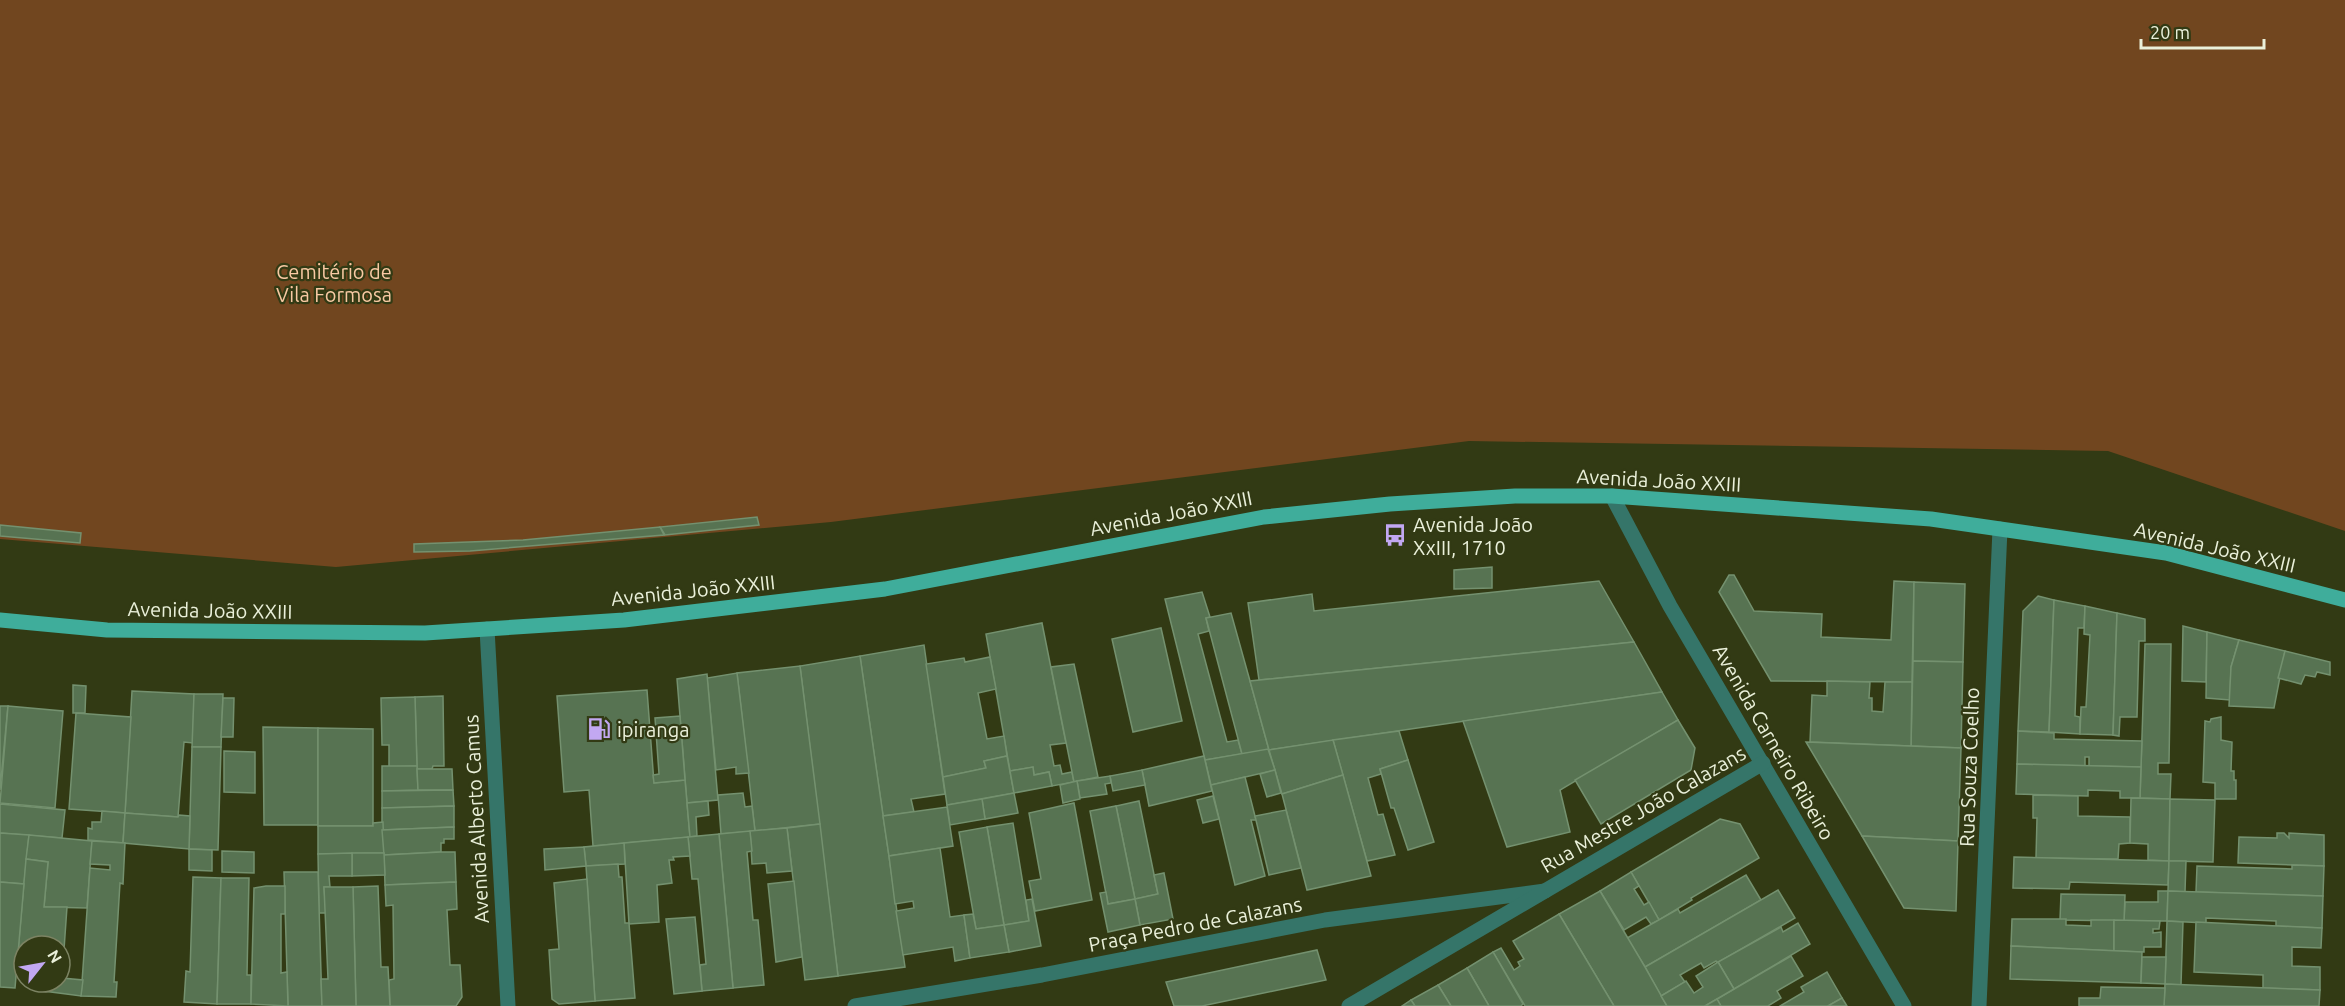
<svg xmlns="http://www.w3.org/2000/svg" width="2345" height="1006" font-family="Ubuntu,sans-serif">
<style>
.green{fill:#71461f}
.building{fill:#577352;stroke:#74916f;stroke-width:1.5}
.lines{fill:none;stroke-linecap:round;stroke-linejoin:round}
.street{stroke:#357569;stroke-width:15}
.primary{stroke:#3fad9b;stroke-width:15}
.labels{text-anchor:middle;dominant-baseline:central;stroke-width:4.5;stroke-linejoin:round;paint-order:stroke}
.park-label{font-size:20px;fill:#f8c9a3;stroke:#323a14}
.street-label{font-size:20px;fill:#eaf0da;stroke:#323a14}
.poi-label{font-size:20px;fill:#eaf0da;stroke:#323a14;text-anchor:start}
</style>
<rect width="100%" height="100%" fill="#323a14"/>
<path class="green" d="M0,0H2345V531L2108,451L1469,441L831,522L336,567L0,539Z"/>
<g class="building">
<path d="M757,517L759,525L665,535L660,527Z"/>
<path d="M0,525L81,533L80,543L0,536Z"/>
<path d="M660,527L664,535L470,551L414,552V544L523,540Z"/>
<path d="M1492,567V588L1454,589V570Z"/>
<path d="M1729,575H1734L1754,611L1822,614L1821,637L1891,640L1894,581L1914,582L1912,682L1771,681L1719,592Z"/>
<path d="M1599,581L1634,642L1259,680L1248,603L1312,594L1314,611Z"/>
<path d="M1914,582L1965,584L1963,662L1913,661Z"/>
<path d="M1202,592L1210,617L1206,618L1209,631L1198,634L1227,742L1238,740L1242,754L1205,760L1165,599Z"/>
<path d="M2038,596L2054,600L2049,732L2018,731L2023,611Z"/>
<path d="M2054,600L2085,606L2084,628H2078L2075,716L2080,717V734L2049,732Z"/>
<path d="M2085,606L2117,613L2113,735L2080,734L2081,707H2086L2090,635L2084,634Z"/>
<path d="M1231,613L1250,681L1269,750L1242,754L1206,618Z"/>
<path d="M2117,613L2145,619V641H2139L2137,717H2120L2119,736L2113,735Z"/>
<path d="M1042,623L1066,743L1050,745L1054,766L1060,765L1062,774L1072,772L1074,782L1052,786L1049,772L1034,775L1033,767L1010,771L986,634Z"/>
<path d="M2183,626L2207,632L2206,682L2182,681Z"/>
<path d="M1161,628L1182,721L1133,732L1112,639Z"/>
<path d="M2207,632L2239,640L2231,667L2230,700L2206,698Z"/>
<path d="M2239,640L2285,651L2274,708L2229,706L2231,667Z"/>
<path d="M1634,642L1662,692L1269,750L1250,681Z"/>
<path d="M2145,644H2171L2169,763H2158V774H2171L2170,799L2140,798Z"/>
<path d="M924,645L945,794L911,799L914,812L883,816L860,656Z"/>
<path d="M2285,651L2330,662V675L2317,672L2315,677L2305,675L2301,684L2278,678Z"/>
<path d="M860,656L905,967L838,976L800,666Z"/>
<path d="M990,657L996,689L978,693L987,739L1004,736L1007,756L984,761L986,768L943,777L926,664L964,658L965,662Z"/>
<path d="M1913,661L1963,662L1961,748L1911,746Z"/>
<path d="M1074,664L1098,777L1074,782L1051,667Z"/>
<path d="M800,666L820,824L755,831L737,673Z"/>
<path d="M737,673L749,773L736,774V767L716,770L707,678Z"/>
<path d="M707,674L718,800L687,803L677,679Z"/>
<path d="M1827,681L1870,682L1869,698H1872V711L1883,712L1885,682H1912L1911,746L1810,742L1812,695L1827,696Z"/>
<path d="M73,685L86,686L85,713H73Z"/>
<path d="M647,690L654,783L685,780L690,837L593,846L589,790L564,792L557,696Z"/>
<path d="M132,691L194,694L193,743L184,742L178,817L125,813Z"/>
<path d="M1662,692L1678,720L1560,790L1570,832L1507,847L1463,721Z"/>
<path d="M194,694H223L221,747H192Z"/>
<path d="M443,696L444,766H433L432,769H417L415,697Z"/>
<path d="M415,697L417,766L389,767V745H382L381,698Z"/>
<path d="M223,698H234L233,737H221Z"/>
<path d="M0,706H8L0,790Z"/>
<path d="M8,706L63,711L55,808L0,803Z"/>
<path d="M76,713L131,717L125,813L69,809Z"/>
<path d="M680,716L685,780L654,783L653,775L659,774L655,718Z"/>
<path d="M2221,717V740L2232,742L2231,771H2234V780H2236V799H2215V783L2203,782L2205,721L2210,722L2211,719Z"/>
<path d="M1678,720L1695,748L1691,770L1601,824L1575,780Z"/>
<path d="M263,727L318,728V825H264Z"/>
<path d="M318,728L373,729V826H318Z"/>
<path d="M1399,731L1408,760L1380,769L1381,774L1368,778L1378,815L1383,814L1395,855L1367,861L1333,740Z"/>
<path d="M2018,731L2054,733V739L2142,741L2141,767L2089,766V757H2085V766L2017,764Z"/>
<path d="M1333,740L1343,775L1282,794L1269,750Z"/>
<path d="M1806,742L1961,748L1958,841L1862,836Z"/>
<path d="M192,747H221L218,850L189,849Z"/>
<path d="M1268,749L1275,770L1211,785L1205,760Z"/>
<path d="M224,751L255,752V793L224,792Z"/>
<path d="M1007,756L1014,793L947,805L943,777L986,768L984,761Z"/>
<path d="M1204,756L1212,791L1149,806L1142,770Z"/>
<path d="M1408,760L1434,842L1408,850L1394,808H1391L1380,769Z"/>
<path d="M2017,764L2141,767L2140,798H2120V791L2088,790V796L2016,794Z"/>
<path d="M382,766H417L418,790L382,791Z"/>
<path d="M1033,767L1034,775L1049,772L1052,786L1014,793L1010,771Z"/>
<path d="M417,769H452L453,790H418Z"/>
<path d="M1142,770L1145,785L1113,791L1110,776Z"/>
<path d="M1275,770L1281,793L1267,797L1260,774Z"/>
<path d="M1343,775L1371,876L1307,890L1282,794Z"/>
<path d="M1110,776L1111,783L1105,784L1107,794L1080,798L1077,781Z"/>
<path d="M1245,777L1256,820H1251L1265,876L1235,885L1211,785Z"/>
<path d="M1077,781L1080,799L1063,803L1060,785Z"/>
<path d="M453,790L454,806L382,808V791Z"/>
<path d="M743,793L745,807L752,806L755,831L721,834L718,795Z"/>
<path d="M1014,793L1018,813L985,819L982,799Z"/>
<path d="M2033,795L2078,796V816L2130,817V843L2119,844L2118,859L2036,858L2037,818H2033Z"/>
<path d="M1213,796L1219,819L1203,823L1197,800Z"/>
<path d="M2131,798L2170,799L2169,861L2148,860V844L2130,843Z"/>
<path d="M982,799L985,819L950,825L947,805Z"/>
<path d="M2170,799L2215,800L2213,862L2169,861Z"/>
<path d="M708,801L709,815L696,817L697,836L690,837L687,803Z"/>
<path d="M1139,801L1158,894L1135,899L1116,806Z"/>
<path d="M1074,803L1092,900L1035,911L1029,881L1041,879L1029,813Z"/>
<path d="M0,804L65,810L62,838L0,833Z"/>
<path d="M454,806V827L382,830V808Z"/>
<path d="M1116,806L1135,899L1108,904L1090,811Z"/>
<path d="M947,807L953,846L889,856L883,816Z"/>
<path d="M1286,810L1301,868L1269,875L1255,816Z"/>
<path d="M102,811L125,813L123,843L88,840V828L92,829V822H101Z"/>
<path d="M125,813L178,817L179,815L190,816L189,849L123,843Z"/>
<path d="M1720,819L1740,824L1759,858L1691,898L1692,900L1659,920L1631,872Z"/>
<path d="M383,822L384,853L318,854V826H373V823Z"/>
<path d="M1013,823L1029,921L1004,925L987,827Z"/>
<path d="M820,824L838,976L805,980L787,828Z"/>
<path d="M454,827V839H444V843H441V852L384,855L382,830Z"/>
<path d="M987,827L1004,925L976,929L959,832Z"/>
<path d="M787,828L792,871L767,873L766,863L752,864L750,831Z"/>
<path d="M750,831L752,851L747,852L753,920H758L764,985L733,988L719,834Z"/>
<path d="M0,833L29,835L24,884L0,882Z"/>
<path d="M2277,833H2284L2289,838V833L2324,835V866L2238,863L2239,837L2277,838Z"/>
<path d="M719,834L733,988L702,991L700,965L706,964L698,879H692L688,837Z"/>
<path d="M29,835L92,841L87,908L44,907L48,862L26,859Z"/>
<path d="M1862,836L1958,841L1956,911L1904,908Z"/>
<path d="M688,837L690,856L673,857L674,860H669L672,883L657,885L659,922L629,924L624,843Z"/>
<path d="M92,841L125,843L123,884L120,883L114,982H117L116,997L81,996L90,868L110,870V865L90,864Z"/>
<path d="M624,843L625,864L586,866L584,847Z"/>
<path d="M584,847L586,866L545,870L544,849Z"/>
<path d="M940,848L950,917L964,915L970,958L955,961L953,947L903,955L896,911L914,908L913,901L895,904L889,856Z"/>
<path d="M189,849L212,850V871L189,870Z"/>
<path d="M222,851L254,852V873L222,872Z"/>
<path d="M441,852H455L456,882L385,885L384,855Z"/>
<path d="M352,853H384L385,875L352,876Z"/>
<path d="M352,853V876H329L330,887H324L326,913H319L318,854Z"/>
<path d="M2014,857L2169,861L2168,885L2070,882L2069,889L2013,888Z"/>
<path d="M26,859L48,862L44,907H67L62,978L83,980L81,996L36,990L37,982H60V946H24V976L16,975Z"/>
<path d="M2169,861H2186L2185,892L2168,891Z"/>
<path d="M618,864L619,877H622L625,923H629L635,998L595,1001L586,866Z"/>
<path d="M2292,865L2324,866L2323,896L2196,892L2197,866L2292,869Z"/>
<path d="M284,872H318L322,1006H288Z"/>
<path d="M1631,872L1639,886L1634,889L1644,905L1649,902L1659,920L1651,924L1646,917L1624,930L1600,891Z"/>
<path d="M1164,873L1173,919L1140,925L1135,899L1158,894L1154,875Z"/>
<path d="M1746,875L1761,900L1645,967L1627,938L1678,909L1680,913Z"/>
<path d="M193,877L221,878L217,1004L184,1002L186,971L190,972Z"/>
<path d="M221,878H249L247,975H251V1004H217Z"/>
<path d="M587,879L595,1001L559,1004L552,999L549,950L559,949L554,883Z"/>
<path d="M794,881L802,957L776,962L768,884Z"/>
<path d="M0,882L24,884L15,988L0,987Z"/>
<path d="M456,882L457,909L447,910L450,965H460L462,997L456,1006H390L389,980L394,979L393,905L386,906L385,885Z"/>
<path d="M266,886H285V914H281V973L287,972L288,1006L251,1004L254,888Z"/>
<path d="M378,886L381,967H388L390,1006H356L353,887Z"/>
<path d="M324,887H353L356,1006H322L321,979H328Z"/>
<path d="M1778,890L1795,918L1717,963L1716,961L1704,968L1701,963L1680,975L1685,982L1661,996L1645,967Z"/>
<path d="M1600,891L1645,967L1667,1006H1614L1559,914Z"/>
<path d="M2158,891H2168L2167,921H2124L2125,902H2158Z"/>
<path d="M2168,891L2323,896L2322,928L2276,926V921L2206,918V923L2167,921Z"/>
<path d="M1106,892L1108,904L1135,899L1140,925L1108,932L1100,893Z"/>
<path d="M2061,894L2125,895L2124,921L2060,920Z"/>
<path d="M1032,899L1041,946L1009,952L1004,925L1029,921L1026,900Z"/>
<path d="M973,914L976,929L1004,925L1009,952L970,958L964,915Z"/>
<path d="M1559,914L1614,1006H1525L1493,952L1501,948L1514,970L1520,966L1518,962L1524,959L1513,941Z"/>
<path d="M695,917L702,991L674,994L666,919Z"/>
<path d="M2012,919H2066V925L2091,926V920H2114V951L2011,946Z"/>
<path d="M2114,920L2160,921L2159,929H2153V933L2161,932V947H2144V952L2114,951Z"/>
<path d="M2167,921L2183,922L2181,985L2165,984Z"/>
<path d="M2196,922L2322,928L2321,948L2292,947V966L2320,967V990L2263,988V975L2194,972Z"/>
<path d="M1798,923L1810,944L1734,989L1718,962L1781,927L1783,932Z"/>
<path d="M2011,946L2142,952L2141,983L2010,979Z"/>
<path d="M1317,950L1326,980L1202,1006H1174L1166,982Z"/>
<path d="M1493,952L1523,1004L1521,1006H1489L1467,968Z"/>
<path d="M1791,956L1803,976L1777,991L1781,998L1768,1006H1721L1717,999Z"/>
<path d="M2142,957H2166L2165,984L2141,983Z"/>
<path d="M1718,962L1734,989L1705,1006H1667L1661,996L1686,981L1694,993L1703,987L1696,976Z"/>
<path d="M1467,968L1489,1006H1451L1438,985Z"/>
<path d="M1827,972L1842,998L1828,1006H1780L1804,992L1801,987Z"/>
<path d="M2165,984L2320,990L2319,1006H2164Z"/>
<path d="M1438,985L1451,1006H1415L1411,1000Z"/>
<path d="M2101,987L2165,988L2164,1006H2079V998H2100Z"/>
<path d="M1842,998L1847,1006H1828Z"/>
<path d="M1717,999L1721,1006H1705Z"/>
<path d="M1411,1000L1415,1006H1402Z"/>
</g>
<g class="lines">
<g class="street">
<path d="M1612,496L1670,606L1904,1006"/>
<path d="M487,629L508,1006"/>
<path d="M855,1006L1042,975L1325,920L1545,891"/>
<path d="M1349,1006L1763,763"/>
<path d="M1979,1006L2000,529"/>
</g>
<path class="primary" d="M0,620L107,630L425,633L624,620L885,589L1264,517L1390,504L1515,496H1612L1931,519L2166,553L2345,600"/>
</g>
<defs>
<g id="bus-bare" transform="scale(1.8)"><path d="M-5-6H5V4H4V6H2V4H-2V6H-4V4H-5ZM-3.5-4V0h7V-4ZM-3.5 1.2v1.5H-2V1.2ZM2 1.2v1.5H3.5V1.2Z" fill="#c2a8f2" stroke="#323a14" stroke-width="2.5" paint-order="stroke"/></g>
<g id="fuel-bare" transform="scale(1.8)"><path d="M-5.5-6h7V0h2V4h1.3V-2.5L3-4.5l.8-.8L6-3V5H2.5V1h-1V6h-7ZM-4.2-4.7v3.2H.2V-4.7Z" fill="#c2a8f2" stroke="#323a14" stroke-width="2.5" paint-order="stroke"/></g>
</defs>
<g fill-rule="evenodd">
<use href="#bus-bare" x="1395" y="535"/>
<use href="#fuel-bare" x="599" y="729"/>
</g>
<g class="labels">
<g class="park-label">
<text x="334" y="271">Cemitério de<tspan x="334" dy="23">Vila Formosa</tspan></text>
</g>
<g class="street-label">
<text transform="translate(1659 480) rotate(3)">Avenida João XXIII</text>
<text transform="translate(1171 513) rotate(-11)">Avenida João XXIII</text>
<text transform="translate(2215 547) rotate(13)">Avenida João XXIII</text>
<text transform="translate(693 590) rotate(-6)">Avenida João XXIII</text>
<text transform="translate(210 610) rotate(1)">Avenida João XXIII</text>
<text transform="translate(1774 742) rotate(60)">Avenida Carneiro Ribeiro</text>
<text transform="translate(1969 767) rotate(-88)">Rua Souza Coelho</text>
<text transform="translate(1643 809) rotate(-30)">Rua Mestre João Calazans</text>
<text transform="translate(476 819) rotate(-93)">Avenida Alberto Camus</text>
<text transform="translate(1195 924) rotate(-11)">Praça Pedro de Calazans</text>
</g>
<g class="poi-label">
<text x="1413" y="524">Avenida João<tspan x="1413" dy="23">XxIII, 1710</tspan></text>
<text x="617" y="729">ipiranga</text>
</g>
</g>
<g transform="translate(42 964) rotate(59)"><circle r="28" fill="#323a14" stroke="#7c8363" stroke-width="1.5"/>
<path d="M0-4.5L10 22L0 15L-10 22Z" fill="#c2a8f2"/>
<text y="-9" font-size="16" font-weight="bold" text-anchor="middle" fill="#eaf0da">N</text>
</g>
<path d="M2141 39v9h123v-9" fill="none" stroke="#eaf0da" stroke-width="3"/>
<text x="2150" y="39" font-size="18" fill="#eaf0da" stroke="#323a14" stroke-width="4.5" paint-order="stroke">20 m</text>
</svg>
